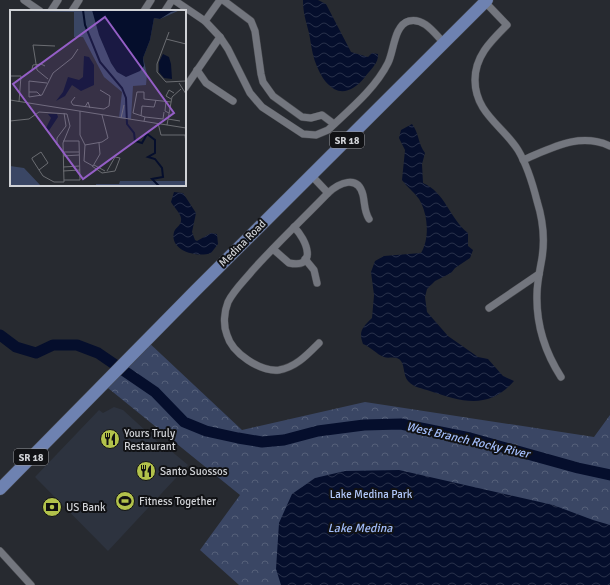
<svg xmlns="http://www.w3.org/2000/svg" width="610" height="585" viewBox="0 0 610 585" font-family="Signika,sans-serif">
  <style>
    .built { fill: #2d333f }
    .park { fill: url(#park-crowns) }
    .water { fill: url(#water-waves) }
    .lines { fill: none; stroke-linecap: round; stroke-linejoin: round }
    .river { stroke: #050e2c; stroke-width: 11 }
    .minor-casing { stroke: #46484d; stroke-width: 8 }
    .trunk-casing { stroke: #46484d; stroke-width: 13 }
    .minor { stroke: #73767e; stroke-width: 7 }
    .trunk { stroke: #6e82b1; stroke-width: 12 }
    .labels { text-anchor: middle; stroke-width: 4; stroke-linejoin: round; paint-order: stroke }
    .shield { fill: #111215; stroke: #97989c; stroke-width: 1 }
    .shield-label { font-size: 10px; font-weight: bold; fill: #d0d2d6 }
    .street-label { font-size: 11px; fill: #d0d2d6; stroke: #111215 }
    .poi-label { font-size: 11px; fill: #d0d2d6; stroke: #111215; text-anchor: start }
    .park-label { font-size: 11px; fill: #b3c9fb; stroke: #111215 }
    .water-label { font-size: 12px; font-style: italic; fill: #a3befc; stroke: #111215 }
    .inset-river { fill: none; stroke: #050e2c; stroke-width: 2 }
    .inset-road { fill: none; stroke: #6b6d72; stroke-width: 1 }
    .view { fill: #945ec6; fill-opacity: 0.15; stroke: #945ec6; stroke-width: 2 }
    .inset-edge { fill: none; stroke: #d0d2d6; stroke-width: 2 }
  </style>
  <defs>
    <pattern id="park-crowns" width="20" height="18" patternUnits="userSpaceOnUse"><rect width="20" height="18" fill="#3a4664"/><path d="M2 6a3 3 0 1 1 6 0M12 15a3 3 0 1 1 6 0" fill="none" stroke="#556079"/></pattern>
    <pattern id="water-waves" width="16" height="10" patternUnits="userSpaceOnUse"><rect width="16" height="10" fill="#050e2c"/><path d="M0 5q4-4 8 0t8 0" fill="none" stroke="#28304a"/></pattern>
  </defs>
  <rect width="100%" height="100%" fill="#272a30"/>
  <polygon class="built" points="114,407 123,410 159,443 164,445 188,465 108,551 35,477 99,410 103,413"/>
  <polygon class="park" points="146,340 242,430 365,402 594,437 610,415 610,585 239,585 200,550 240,495 103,384"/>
  <g class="water">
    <path d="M303,0H318L326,4L351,52L368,57L372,53L378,54C379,63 370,70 365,77C344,103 326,90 316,64C312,54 311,43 309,33C306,21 303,13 303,0Z"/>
    <path d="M412,124C419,133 418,144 425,153L422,164L423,183C445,192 450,219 468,233V246L473,250L470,258L455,268L451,273L435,281L427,289L425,297L427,312L448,336L478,357L488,359L503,376L514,381C489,410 462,402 430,391C422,388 414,388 408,381C403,375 405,367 401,361C397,355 389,359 384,357C376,354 371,347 363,344C358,331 363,327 372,318L374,295L371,272L375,261L384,256L421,253C430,238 428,214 419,199C414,192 407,187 402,180L405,150L399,138L401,130Z"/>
    <path d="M174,192L183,193L196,213L192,232L195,240L197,241L211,233L217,234L218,244L211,253C197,258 169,251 174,232C176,226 182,226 181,218C180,213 174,207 171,202Z"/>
    <polygon points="399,470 553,505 593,520 610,525 610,585 281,585 276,569 279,523 292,494 315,478 345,471"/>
  </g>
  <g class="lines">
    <polyline class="river" points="0,335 16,347 36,353 53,345 77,345 98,353 155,392 184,422 206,431 238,438 262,442 284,440 318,431 364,425 401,424 470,438 578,468 610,475"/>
    <g class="minor-casing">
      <g id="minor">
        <polyline points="24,0 40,11"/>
        <path d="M174,0L205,21L220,37L228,49L250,93L262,107L303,134L316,135L328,130C349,110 375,89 388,63C394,51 394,25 409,21C424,17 435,34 444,43"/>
        <polyline points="223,0 251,21 255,31 261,74 263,82 273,96 302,117 311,118 322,115 334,124"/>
        <path d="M485,2L507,25C491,41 475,56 475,80C475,113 503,126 518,150C527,165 533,185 537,201C543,220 545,239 542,258C540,270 537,282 537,294C536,324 545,352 561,377"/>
        <polyline points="51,11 58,0"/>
        <polyline points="72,11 79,0"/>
        <polyline points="144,11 151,0"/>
        <polyline points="165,11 172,0"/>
        <polyline points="205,21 220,0"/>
        <polyline points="197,70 206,83 233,101"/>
        <polyline points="185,88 220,37"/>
        <path d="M523,160C552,148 579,132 610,146"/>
        <polyline points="311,175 328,193"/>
        <path d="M273,249L289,263C318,269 307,240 294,227"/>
        <polyline points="305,259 314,270 317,283"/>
        <polyline points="489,308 539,274"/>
        <path d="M319,343C307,355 296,367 279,370C260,372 232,353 227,335C223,325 224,312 228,302C234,290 244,281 252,271C276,244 303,219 328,193C339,183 358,174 363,195C365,204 364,211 369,219"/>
        <polyline points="0,551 31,585"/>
      </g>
    </g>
    <g class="trunk-casing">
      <polyline id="trunk" points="0,489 196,290 487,0"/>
    </g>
    <use href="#minor" class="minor"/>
    <use href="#trunk" class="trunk"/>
  </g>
  <defs>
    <g id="restaurant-disc" transform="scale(1)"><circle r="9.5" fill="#b2c24b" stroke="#111215"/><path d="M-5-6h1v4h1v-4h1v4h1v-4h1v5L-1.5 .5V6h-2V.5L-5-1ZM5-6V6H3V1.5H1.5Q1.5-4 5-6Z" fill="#111"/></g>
    <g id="stadium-disc" transform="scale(1)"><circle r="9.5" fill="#b2c24b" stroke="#111215"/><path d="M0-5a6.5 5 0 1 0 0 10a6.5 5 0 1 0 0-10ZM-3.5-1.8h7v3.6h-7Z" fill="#111"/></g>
    <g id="bank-disc" transform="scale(1)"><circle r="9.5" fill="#b2c24b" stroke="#111215"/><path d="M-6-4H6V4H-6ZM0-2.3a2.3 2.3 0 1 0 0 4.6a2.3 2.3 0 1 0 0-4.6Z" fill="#111"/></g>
  </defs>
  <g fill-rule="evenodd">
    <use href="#restaurant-disc" x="110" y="439"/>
    <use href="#restaurant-disc" x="146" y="471"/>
    <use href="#stadium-disc" x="125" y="501"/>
    <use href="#bank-disc" x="52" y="507"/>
  </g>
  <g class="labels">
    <g class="shield">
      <rect x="330" y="132" width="34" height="16" rx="3"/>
      <rect x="14" y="449" width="34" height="16" rx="3"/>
    </g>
    <g class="shield-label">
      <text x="347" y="144">SR 18</text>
      <text x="31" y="461">SR 18</text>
    </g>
    <g class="street-label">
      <text transform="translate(242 243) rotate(-45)" y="4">Medina Road</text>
    </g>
    <g class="poi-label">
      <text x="124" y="437">Yours Truly<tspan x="124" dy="13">Restaurant</tspan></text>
      <text x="160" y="475">Santo Suossos</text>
      <text x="139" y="505">Fitness Together</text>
      <text x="66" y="511">US Bank</text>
    </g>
    <g class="park-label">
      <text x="371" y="498">Lake Medina Park</text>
    </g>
    <g class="water-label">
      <text transform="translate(468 440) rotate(13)" y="4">West Branch Rocky River</text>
      <text x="360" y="532">Lake Medina</text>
    </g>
  </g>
  <g transform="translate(10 10)">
    <rect width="176" height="176" fill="#272a30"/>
    <path d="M170,0L150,9L144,8L140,30L133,48L137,64L136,75L123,76L121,109L109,108L112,82L94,67L73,27H64V2L17,1ZM0,156L14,158L31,176H0ZM110,171H176V176H86V174H109Z" fill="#3a4664"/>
    <path d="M82,0H170L161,2L150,9L144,8L140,30L133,48L134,56L130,61L116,67L107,62L101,53L89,25ZM153,44L159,47L161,54L162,69L154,68L149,62V52ZM74,46L79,47L84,55V75L71,81L62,75L55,86L46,91L53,82L58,67L69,70L73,67ZM38,104H47L48,107L38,122L36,118L41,108Z" fill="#050e2c"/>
    <path class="inset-river" d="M73,0L75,15L90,52L112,78L116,88L117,114L124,123L125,131L132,133L137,124L145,130V143L138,147L145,149L152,158L153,167L142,169L149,176"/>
    <path class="inset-road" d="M159,22L147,54V62L156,72L176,71M156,29L176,34M23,35L27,60L38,69M23,35L45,36M22,59L23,55L31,54L35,56M0,66H11L9,92M169,73L176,84M19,82H27L31,86M19,87L32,85L43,63L62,48L68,39M19,87V71L37,73M65,87L61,92L63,95L94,99L99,96L100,86L90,80M161,89L156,86L159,80L164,83M0,90L176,118M156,91L155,101L159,103M176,94V113M75,97L78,92L80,98M70,101V125L75,135L92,132L98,128L92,105M29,102L57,104L60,116L53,133L54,172H44L33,166L29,160L22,149V148L31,142L38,153L29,160M131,106L132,96L144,97L146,90M135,107L153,109L154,102M111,108L114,95M158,109L170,111M0,111L19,109L29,102M134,111L135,107L123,103L127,82H134V89L161,92M148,113L151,125H175L176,133M157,115L162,87L171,79M53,131H69L70,170H54M47,135V128L56,116L54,103M75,135L74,151L83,156L90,144L89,133M53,142H69M53,146L69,145M84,155L95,161M82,156L92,163L105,161L110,148L105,147L97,161M53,157L70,156M53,161L70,160"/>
    <path class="view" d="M95,7L164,103L73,169L3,74Z"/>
    <rect width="176" height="176" class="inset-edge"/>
  </g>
</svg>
